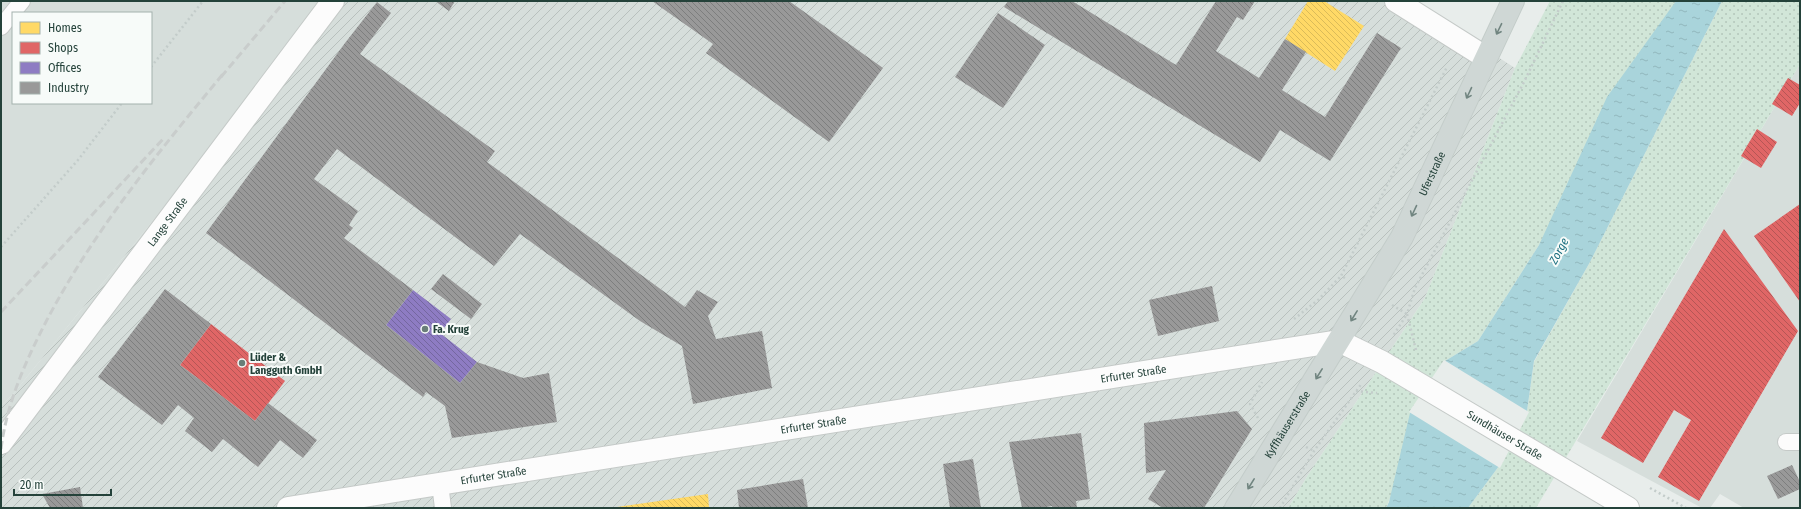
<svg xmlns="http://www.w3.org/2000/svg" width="1801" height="509" viewBox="0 0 1801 509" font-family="'Fira Sans Condensed',sans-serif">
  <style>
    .built { fill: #d6dedb; fill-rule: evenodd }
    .industrial { fill: url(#industrial-furrows) }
    .grass { fill: url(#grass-dots) }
    .water { fill: url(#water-ripples) }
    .pier { fill: #e8edeb }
    .homes { fill: url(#homes-back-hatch) }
    .shops { fill: url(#shops-back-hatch) }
    .offices { fill: url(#offices-back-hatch) }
    .industry { fill: url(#industry-back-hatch) }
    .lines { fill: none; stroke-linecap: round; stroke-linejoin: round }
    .service-casing { stroke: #c5cac8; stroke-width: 18 }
    .minor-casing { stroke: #c5cac8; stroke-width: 24 }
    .primary-casing { stroke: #c3ccc9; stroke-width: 24 }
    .path { stroke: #c3ccca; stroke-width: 2.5; stroke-dasharray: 2 3; stroke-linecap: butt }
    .service { stroke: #fcfcfc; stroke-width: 16 }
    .minor { stroke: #fcfcfc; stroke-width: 22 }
    .primary { stroke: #cfd7d5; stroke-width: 22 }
    .rail { stroke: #c9cdcc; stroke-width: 3; stroke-dasharray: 8 4; stroke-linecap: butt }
    .oneway { stroke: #718580 }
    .poi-dot { fill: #697e78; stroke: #f7fbf9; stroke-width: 1.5 }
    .labels { text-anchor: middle; stroke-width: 4; stroke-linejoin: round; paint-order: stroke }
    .street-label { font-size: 11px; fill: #24423a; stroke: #f7fbf9 }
    .poi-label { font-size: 11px; font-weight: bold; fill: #24423a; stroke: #f7fbf9; text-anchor: start }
    .water-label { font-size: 12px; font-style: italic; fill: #1c6f80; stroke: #f7fbf9 }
  </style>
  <defs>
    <pattern id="industrial-furrows" width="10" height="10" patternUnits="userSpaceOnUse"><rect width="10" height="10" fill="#d6dedb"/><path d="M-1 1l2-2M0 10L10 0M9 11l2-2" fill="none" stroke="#b8c0bd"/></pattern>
    <pattern id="grass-dots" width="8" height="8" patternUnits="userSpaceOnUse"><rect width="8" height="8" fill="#d1e6d8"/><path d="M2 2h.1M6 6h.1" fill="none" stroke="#b3c6ba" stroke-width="1.8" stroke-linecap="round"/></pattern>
    <pattern id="water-ripples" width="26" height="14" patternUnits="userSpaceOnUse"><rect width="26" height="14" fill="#a9d4db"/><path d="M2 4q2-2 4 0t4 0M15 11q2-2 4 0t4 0" fill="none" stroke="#91b7bd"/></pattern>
    <pattern id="homes-back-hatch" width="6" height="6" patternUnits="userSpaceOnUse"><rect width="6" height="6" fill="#ffd966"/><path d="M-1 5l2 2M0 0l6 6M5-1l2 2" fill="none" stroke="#dabb59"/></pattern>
    <pattern id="shops-back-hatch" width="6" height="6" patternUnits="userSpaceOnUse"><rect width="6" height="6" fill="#e06666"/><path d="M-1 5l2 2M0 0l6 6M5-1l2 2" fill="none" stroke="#b55655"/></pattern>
    <pattern id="offices-back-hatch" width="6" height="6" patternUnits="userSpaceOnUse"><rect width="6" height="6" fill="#8e7cc3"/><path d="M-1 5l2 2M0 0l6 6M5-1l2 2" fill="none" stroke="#74679f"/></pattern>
    <pattern id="industry-back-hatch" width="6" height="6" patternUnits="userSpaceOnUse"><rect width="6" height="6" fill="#999"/><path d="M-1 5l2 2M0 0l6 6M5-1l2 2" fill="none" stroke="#7d7e7e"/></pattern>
  </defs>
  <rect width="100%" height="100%" fill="#e8edeb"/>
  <g class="built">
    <path d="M1,1H319L205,156L14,393L1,406ZM13,13H151V103H13Z"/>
    <polygon points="1800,64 1800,508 1744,508 1720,494 1710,508 1702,508 1577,441"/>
  </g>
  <polygon class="industrial" points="319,1 1411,1 1515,68 1425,298 1308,475 1288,508 1,508 1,406 14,393 205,156"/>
  <g class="grass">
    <polygon points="1550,1 1676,1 1539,245 1478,341 1445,361 1386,508 1288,508 1308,475 1425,298 1515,68"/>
    <polygon points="1722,1 1800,1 1800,64 1536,508 1468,508 1499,466 1527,411 1534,362 1590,262"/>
  </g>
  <polygon class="water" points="1676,1 1722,1 1590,262 1534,361 1527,411 1499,466 1468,508 1386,508 1389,502 1410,413 1445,361 1478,341 1539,245 1607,97"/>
  <polygon class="pier" points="1444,360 1529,412 1500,468 1409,412"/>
  <g class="homes">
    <polygon points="1308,1 1324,1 1364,26 1335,71 1285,39"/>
    <polygon points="708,494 709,508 617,508 617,507"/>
  </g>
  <g class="shops">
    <polygon points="1788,78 1800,85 1800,103 1792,116 1772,104"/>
    <polygon points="1757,129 1777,142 1761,168 1741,156"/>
    <polygon points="1800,204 1800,302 1754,236"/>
    <polygon points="1724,229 1798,331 1699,501 1658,477 1691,420 1674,410 1643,463 1601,438"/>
    <polygon points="211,324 285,381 255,421 180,365"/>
  </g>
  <polygon class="offices" points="413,290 451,319 440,333 477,362 460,383 386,325"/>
  <g class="industry">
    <polygon points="435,1 455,1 449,11"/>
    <polygon points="652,1 789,1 883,68 829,142 706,53 713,44"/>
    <polygon points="1008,1 1072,1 1176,65 1216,1 1255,1 1243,20 1237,17 1216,51 1259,78 1285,39 1306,52 1282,90 1325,117 1377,33 1401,48 1330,161 1280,130 1260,162 1004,7"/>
    <polygon points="377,2 391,13 360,54 495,151 487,162 685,307 697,290 718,302 708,316 716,339 762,331 772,388 693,404 682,346 640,321 520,234 494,266 337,149 314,179 358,211 349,225 353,228 344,238 413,290 386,325 460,383 477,362 523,378 549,373 557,422 452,438 445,406 426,392 423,397 206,233 345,43"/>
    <polygon points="998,13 1045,45 1003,108 955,77"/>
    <polygon points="443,274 482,304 471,319 431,289"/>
    <polygon points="1212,286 1219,321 1158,336 1149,300"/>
    <polygon points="165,289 211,324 180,365 255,421 268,403 317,440 303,458 280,440 258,467 223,439 212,452 185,431 194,418 178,405 162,425 98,377"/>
    <polygon points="1237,411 1252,429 1204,508 1163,508 1148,499 1166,470 1146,473 1144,423"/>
    <polygon points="1081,433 1090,499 1076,501 1077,508 1053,508 1052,506 1041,508 1022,508 1009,442"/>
    <polygon points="973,459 981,508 950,508 943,464"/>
    <polygon points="1792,465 1800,482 1800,489 1778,499 1767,476"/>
    <polygon points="803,479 808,508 739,508 737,490"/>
    <polygon points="80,487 83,508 50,508 42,494"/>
  </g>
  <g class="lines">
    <g class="service-casing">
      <g id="service">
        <polyline points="1,27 22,1"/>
        <polyline points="1786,442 1800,442"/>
        <polyline points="440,484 443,508"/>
      </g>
    </g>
    <g class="minor-casing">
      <g id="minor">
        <polyline points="1396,1 1485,57"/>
        <path id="s1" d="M1,443L333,1"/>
        <path id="s2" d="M288,508L1339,341L1382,362L1628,508"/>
      </g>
    </g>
    <g class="primary-casing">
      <g id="primary">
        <path id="s3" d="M1236,508L1402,237L1513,1"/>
      </g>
    </g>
    <g class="path">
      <polyline points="151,67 203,1"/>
      <polyline points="1,247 78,160 122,103"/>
      <polyline points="1345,278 1341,276 1447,67"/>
      <polyline points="1392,305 1407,314 1393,336"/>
      <polyline points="1294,319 1318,300 1341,276"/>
      <polyline points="1416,350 1407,314 1415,288 1524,82 1563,1"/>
      <polyline points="1356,391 1377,393"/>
      <polyline points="1258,418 1250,404 1262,382"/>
      <polyline points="1306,447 1314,451"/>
      <polyline points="1650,488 1686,508"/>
      <polyline points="1280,508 1314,451 1362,383"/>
    </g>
    <use href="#service" class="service"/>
    <use href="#minor" class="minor"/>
    <use href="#primary" class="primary"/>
    <g class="rail">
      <polyline points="221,77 285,1"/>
      <polyline points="1,312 165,137"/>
      <path d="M1,449C7,401 27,358 49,316C96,228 160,150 223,74"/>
    </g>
  </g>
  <defs><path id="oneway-shaft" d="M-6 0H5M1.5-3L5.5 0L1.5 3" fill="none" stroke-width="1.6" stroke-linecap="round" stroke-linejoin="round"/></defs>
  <g class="oneway">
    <use href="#oneway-shaft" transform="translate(1499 29) rotate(116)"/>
    <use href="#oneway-shaft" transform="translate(1469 93) rotate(115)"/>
    <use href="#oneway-shaft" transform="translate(1414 211) rotate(115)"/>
    <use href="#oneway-shaft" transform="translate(1354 316) rotate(122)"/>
    <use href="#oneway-shaft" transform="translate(1319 374) rotate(122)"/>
    <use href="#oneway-shaft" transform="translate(1251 484) rotate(122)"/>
  </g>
  <g class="poi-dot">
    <circle cx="425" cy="329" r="4"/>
    <circle cx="242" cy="363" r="4"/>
  </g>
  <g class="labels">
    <g class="street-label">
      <text dy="4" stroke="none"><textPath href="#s3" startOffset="388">Uferstraße</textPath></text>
      <text dy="4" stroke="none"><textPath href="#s1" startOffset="277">Lange Straße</textPath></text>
      <text dy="4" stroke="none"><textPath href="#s2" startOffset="856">Erfurter Straße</textPath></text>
      <text dy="4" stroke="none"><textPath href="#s3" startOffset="98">Kyffhäuserstraße</textPath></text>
      <text dy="4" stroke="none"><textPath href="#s2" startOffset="532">Erfurter Straße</textPath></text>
      <text dy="4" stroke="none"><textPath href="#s2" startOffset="1255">Sundhäuser Straße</textPath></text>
      <text dy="4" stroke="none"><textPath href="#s2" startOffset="208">Erfurter Straße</textPath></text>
    </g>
    <g class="poi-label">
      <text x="433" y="333">Fa. Krug</text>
      <text x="250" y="361">Lüder &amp;<tspan x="250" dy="13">Langguth GmbH</tspan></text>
    </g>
    <g class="water-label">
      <text transform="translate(1559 251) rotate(-62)" y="4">Zorge</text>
    </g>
  </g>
  <rect width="1801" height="509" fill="none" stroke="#24423a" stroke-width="4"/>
  <rect x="12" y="12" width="140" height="92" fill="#f7fbf9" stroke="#a3b1ad"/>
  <rect x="20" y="22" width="20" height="12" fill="#ffd966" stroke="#a3b1ad"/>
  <text x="48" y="32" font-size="12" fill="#24423a">Homes</text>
  <rect x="20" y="42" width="20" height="12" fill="#e06666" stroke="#a3b1ad"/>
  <text x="48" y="52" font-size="12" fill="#24423a">Shops</text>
  <rect x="20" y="62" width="20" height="12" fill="#8e7cc3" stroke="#a3b1ad"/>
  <text x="48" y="72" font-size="12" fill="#24423a">Offices</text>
  <rect x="20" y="82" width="20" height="12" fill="#999999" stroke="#a3b1ad"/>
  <text x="48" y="92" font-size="12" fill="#24423a">Industry</text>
  <path d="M14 489v6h97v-6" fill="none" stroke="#24423a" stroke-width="2"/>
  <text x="20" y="489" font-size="12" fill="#24423a" stroke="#f7fbf9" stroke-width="3" paint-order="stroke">20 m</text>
</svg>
